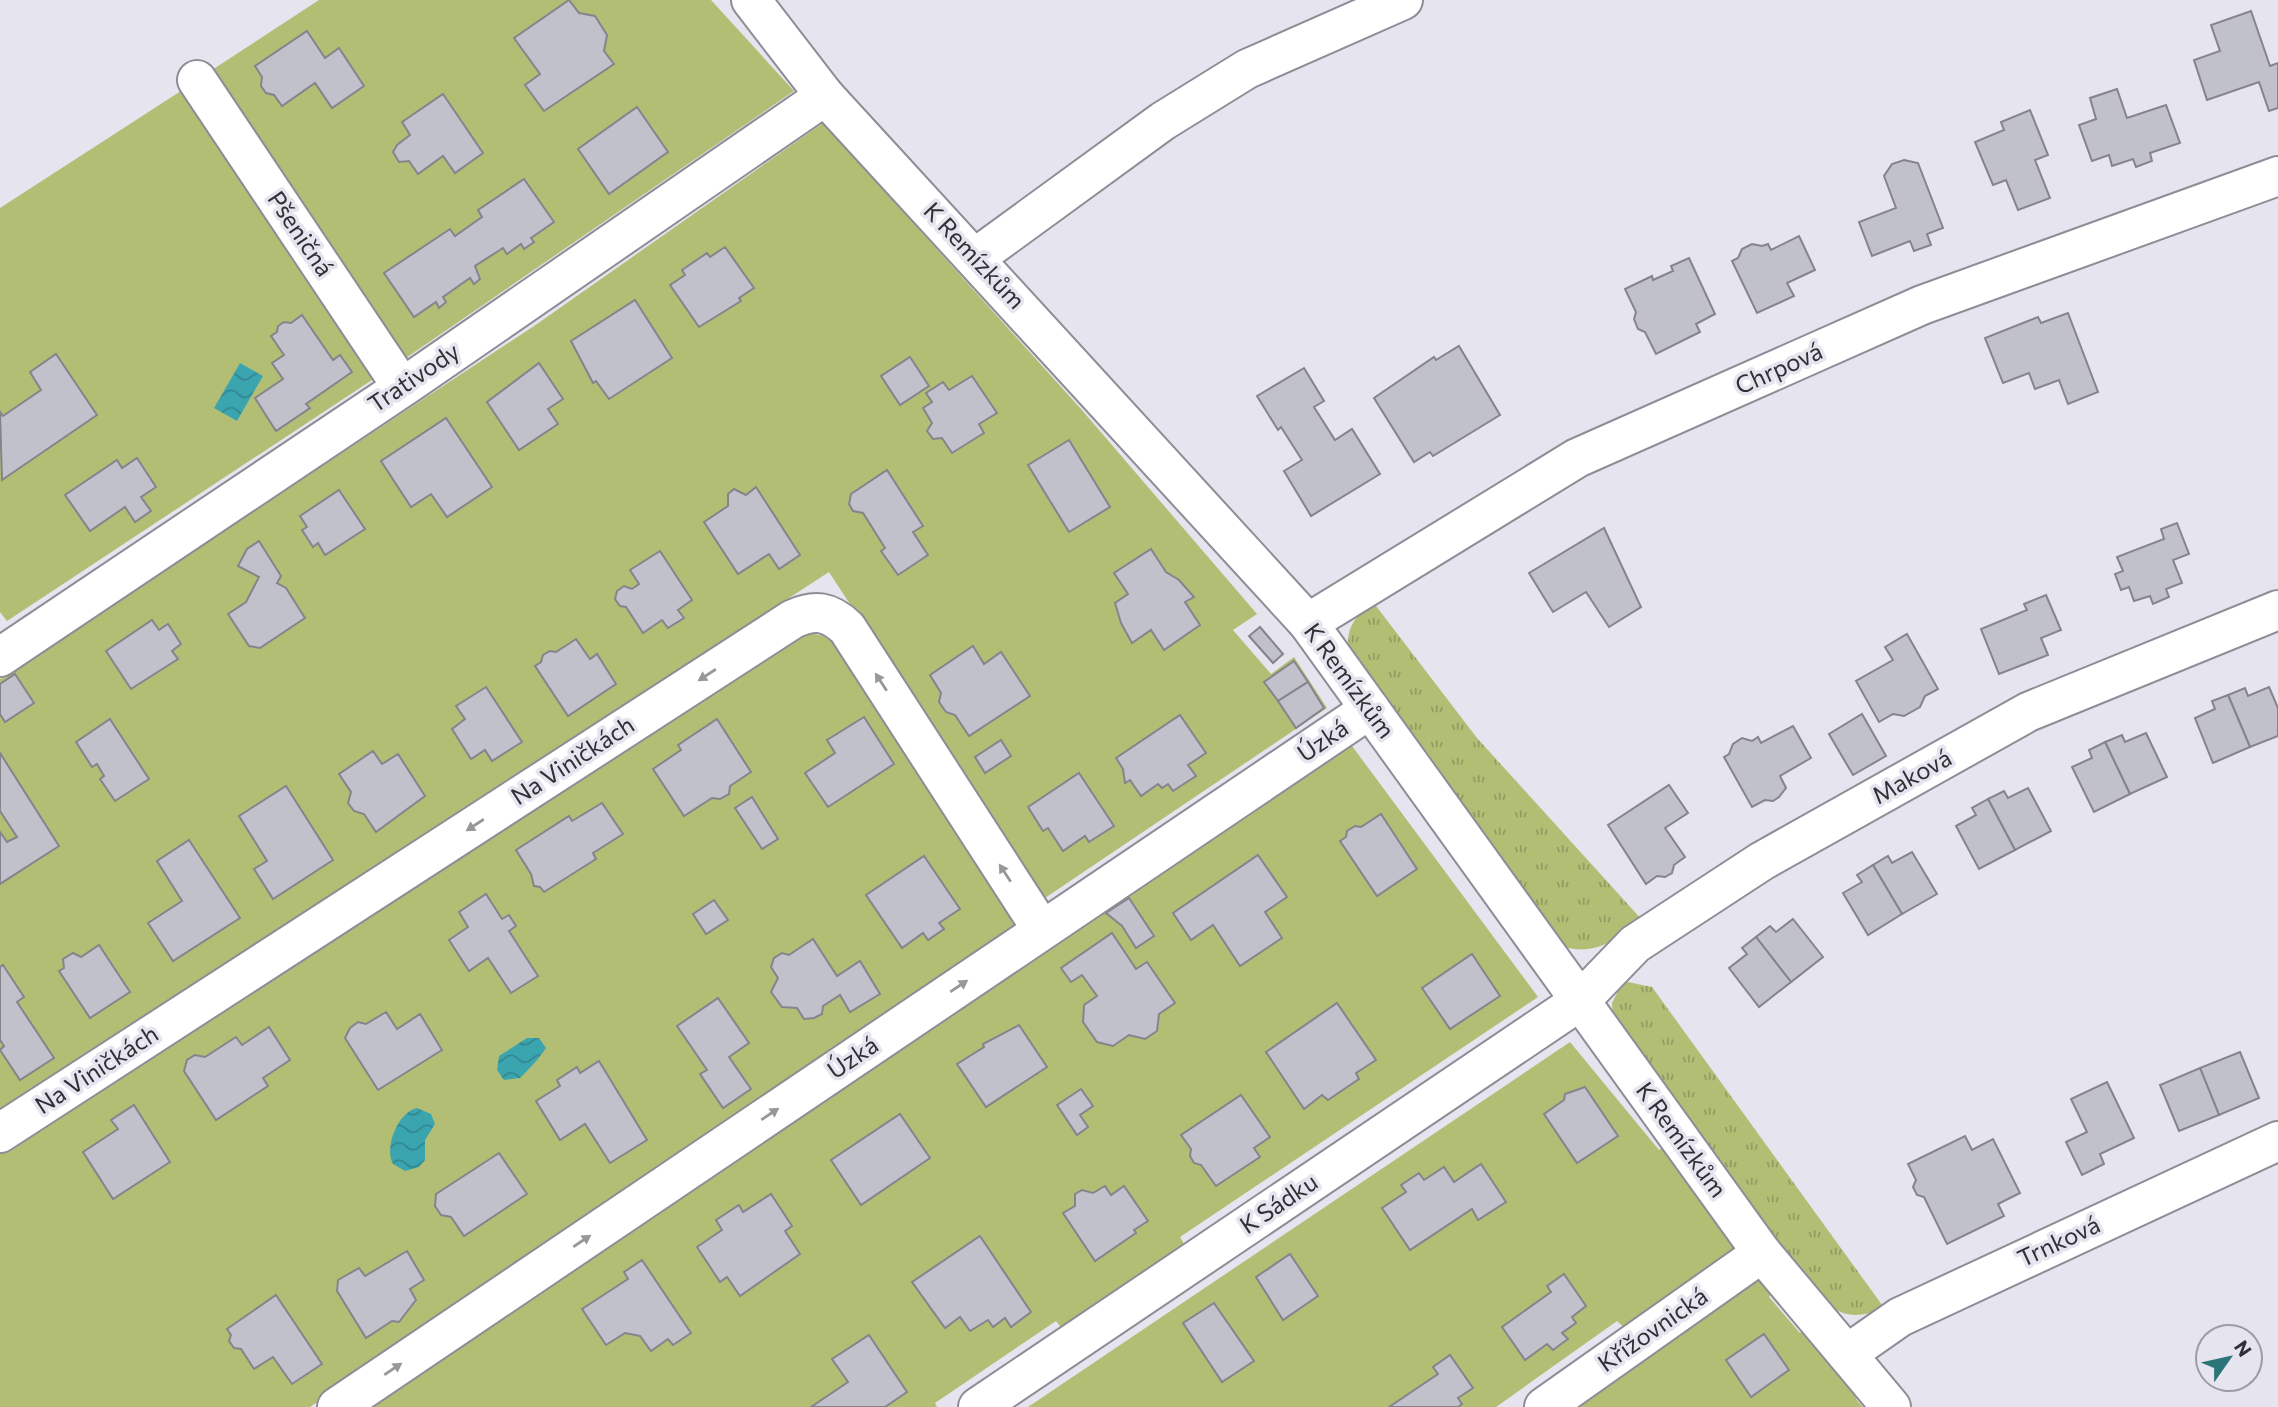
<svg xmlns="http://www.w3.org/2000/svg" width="2278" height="1407" viewBox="0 0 2278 1407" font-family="Commissioner,sans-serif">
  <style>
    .green { fill: #b3be75 }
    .park { fill: url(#park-tufts) }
    .water { fill: url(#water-waves) }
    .building { fill: #c1c1cb; stroke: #85848d; stroke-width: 2 }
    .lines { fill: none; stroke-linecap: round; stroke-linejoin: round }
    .street-casing { stroke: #8e8d97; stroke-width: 42 }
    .street { stroke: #fff; stroke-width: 38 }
    .oneway { fill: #98989a }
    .labels { text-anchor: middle; stroke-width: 7; stroke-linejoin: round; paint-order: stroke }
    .street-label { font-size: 24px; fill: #303034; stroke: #e5e4ef }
  </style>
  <defs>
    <pattern id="park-tufts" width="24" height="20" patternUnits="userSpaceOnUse" patternTransform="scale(1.75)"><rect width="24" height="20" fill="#b3be75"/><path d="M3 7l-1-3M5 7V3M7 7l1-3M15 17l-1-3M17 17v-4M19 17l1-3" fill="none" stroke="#929b61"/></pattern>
    <pattern id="water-waves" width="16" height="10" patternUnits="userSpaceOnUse" patternTransform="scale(1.75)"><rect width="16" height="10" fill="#3ba5af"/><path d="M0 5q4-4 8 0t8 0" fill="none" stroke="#32878f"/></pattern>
  </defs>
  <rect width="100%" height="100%" fill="#e5e4ef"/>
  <g class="green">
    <polygon points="319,0 711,0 794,91 403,360 212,70"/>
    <polygon points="184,89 375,378 7,621 0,612 0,208"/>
    <polygon points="823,123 1081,409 1257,614 1233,630 1271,674 1294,657 1327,708 1042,900 829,572 0,1109 0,679 537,324"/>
    <polygon points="801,632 833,637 1020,928 310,1407 0,1407 0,1150"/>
    <polygon points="1352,746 1538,997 1180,1237 1186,1247 1063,1330 1056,1321 935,1403 937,1407 370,1407"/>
    <polygon points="1570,1042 1659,1150 1667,1145 1735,1237 1736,1249 1629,1332 1617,1321 1496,1407 1028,1407"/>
    <polygon points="1760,1277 1775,1289 1769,1297 1800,1333 1807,1329 1861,1391 1856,1399 1863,1407 1567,1407"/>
  </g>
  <g class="park">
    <path d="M1373,602L1477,738L1643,921C1617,938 1597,956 1564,947L1351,657C1343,630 1353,619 1373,602Z"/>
    <path d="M1623,981L1652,987L1885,1309C1849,1320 1842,1316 1813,1294L1613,1019L1612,1003Z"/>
  </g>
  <g class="water">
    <polygon points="240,363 263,376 237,421 214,408"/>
    <path d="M527,1038H539L546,1048C538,1060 530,1068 520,1078L504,1080L497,1070L499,1056Z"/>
    <path d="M417,1108L431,1114L435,1124L425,1140V1160L419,1167L405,1171L393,1164C384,1147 398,1112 417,1108Z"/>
  </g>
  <g class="building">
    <polygon points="569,0 579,13 595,16 607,35 604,51 614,64 544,111 525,85 540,74 514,38"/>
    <polygon points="2251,11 2270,66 2278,63 2278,108 2269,111 2259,82 2207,100 2194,60 2220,51 2211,25"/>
    <polygon points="307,31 325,58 339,48 364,86 332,108 315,83 282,106 274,95 266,93 261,86 262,77 255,66"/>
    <polygon points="2117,89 2127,118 2166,105 2180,143 2150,153 2152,161 2136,167 2133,159 2112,166 2109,155 2092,161 2079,125 2096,119 2090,98"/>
    <polygon points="443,94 483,153 455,173 443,156 418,174 409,161 399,162 393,152 397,145 410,135 402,122"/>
    <polygon points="637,107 668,152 609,194 578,149"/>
    <polygon points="2030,110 2048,155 2035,160 2050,198 2018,210 2006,180 1993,185 1975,142 2004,130 2001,122"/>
    <polygon points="1904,160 1918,163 1943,228 1927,234 1931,245 1914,251 1910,241 1872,256 1859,222 1896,208 1884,176 1892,164"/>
    <polygon points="524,179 554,222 531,238 534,242 524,249 521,244 507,254 503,248 475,266 480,279 474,284 470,278 443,297 446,302 439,308 436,302 414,317 384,273 450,229 455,236 482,217 478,210"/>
    <polygon points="1799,236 1815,270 1787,283 1794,296 1757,313 1732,261 1738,258 1742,249 1752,244 1762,246 1768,244 1771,250"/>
    <polygon points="725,247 754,288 739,298 741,301 699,327 670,285 685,275 682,270 707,253 710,257"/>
    <polygon points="1689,258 1715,314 1696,324 1700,332 1656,354 1645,332 1638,329 1634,319 1636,312 1625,289 1652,276 1653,280 1673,271 1671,266"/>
    <polygon points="635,300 672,358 609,399 596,381 593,383 571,341"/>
    <polygon points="2068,313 2098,392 2068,404 2059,380 2035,389 2029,373 2003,383 1985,338 2038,317 2041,323"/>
    <polygon points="302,315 333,360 340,355 352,372 306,404 310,408 276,431 255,398 283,379 272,363 284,355 271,336 277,332 278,326 284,322 291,323"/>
    <polygon points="1459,346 1500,415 1433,456 1430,452 1414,462 1374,398 1434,357 1436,360"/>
    <polygon points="56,354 97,415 2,480 0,412 3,416 41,390 30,372"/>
    <polygon points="910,357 929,386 900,405 881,376"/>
    <polygon points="539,363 563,399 548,409 558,424 519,450 487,402"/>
    <polygon points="1304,368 1324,401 1314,407 1335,440 1352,429 1380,474 1311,516 1284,471 1302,460 1281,427 1278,430 1257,396"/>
    <polygon points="972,376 997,413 979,424 984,433 952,453 942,438 933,439 927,431 932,423 923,408 932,402 926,393 943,382 949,390"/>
    <polygon points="446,418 492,487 447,517 431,494 411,507 381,461"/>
    <polygon points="1069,440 1110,507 1069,532 1028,465"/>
    <polygon points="137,458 156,487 141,497 151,511 135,522 125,507 90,531 65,495 117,460 122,468"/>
    <polygon points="887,470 923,526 913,532 928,555 898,575 881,551 885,548 863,513 853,511 849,504 851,494"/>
    <polygon points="756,487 800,555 779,569 769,554 738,574 704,522 728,506 728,494 734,489 746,495"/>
    <polygon points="339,490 365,529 325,555 318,543 313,547 302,530 307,527 300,516"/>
    <polygon points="2177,523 2189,554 2173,560 2182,583 2166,589 2169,597 2153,604 2150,596 2134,601 2129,587 2121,590 2115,574 2123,571 2117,557 2164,539 2161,529"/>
    <polygon points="1604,528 1641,607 1609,627 1586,592 1553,612 1529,573"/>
    <polygon points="259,541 281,576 277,583 286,588 305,618 260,648 249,646 228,614 246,602 259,577 238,566 247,549"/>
    <polygon points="1151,549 1166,572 1179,580 1194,597 1185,602 1200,625 1164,650 1151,630 1132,643 1121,623 1115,603 1128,594 1114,573"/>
    <polygon points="660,551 692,600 678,610 684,618 668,628 662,620 643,633 626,607 620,606 615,599 617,591 624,586 632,589 639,584 630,570"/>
    <polygon points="2046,595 2061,630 2041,638 2048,655 1999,674 1981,629 2027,610 2024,604"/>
    <polygon points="152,620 159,630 168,624 181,644 172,651 178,659 131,689 106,651"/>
    <polygon points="1260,627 1283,654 1273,663 1249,636"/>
    <polygon points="1907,634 1938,689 1925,696 1920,707 1904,716 1893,714 1879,722 1856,681 1893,660 1885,647"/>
    <polygon points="576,639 590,659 597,654 616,684 568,716 535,666 541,662 543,655 550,651 556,652"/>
    <polygon points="973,646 984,664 1001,652 1030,696 969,736 955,715 946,712 939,702 941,693 930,675"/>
    <polygon points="1294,661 1308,682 1278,701 1264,682"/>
    <polygon points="15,674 34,703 5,722 0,714 0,684"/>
    <polygon points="1308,682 1324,708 1296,728 1278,701"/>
    <polygon points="486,687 522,742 492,761 485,750 471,759 452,729 465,719 456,706"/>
    <polygon points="2269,687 2278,708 2278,736 2250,747 2228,695 2245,688 2248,696"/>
    <polygon points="2228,695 2250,747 2213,763 2195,718 2215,709 2212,701"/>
    <polygon points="1862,714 1886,756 1853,775 1829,734"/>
    <polygon points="1180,715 1206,753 1188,765 1196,776 1173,791 1168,784 1162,788 1158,784 1141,796 1130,780 1125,783 1123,769 1116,758"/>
    <polygon points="864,717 894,764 828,807 805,773 835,753 827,740"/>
    <polygon points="110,719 149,779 115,801 100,779 104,776 97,764 92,767 76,742"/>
    <polygon points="717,719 751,772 730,786 729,794 720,799 712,798 684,816 653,769 681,750 678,745"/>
    <polygon points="1793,726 1811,758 1780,776 1786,788 1779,797 1773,801 1765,800 1752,807 1724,757 1729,754 1733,744 1742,738 1752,741 1758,737 1761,743"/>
    <polygon points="2146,733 2167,777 2130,794 2105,742 2122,735 2125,742"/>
    <polygon points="1001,740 1011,756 985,773 975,757"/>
    <polygon points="2105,742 2130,794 2094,812 2072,767 2092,758 2089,750"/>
    <polygon points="373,751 382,764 398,754 425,796 376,832 364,814 354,811 348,803 351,792 339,774"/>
    <polygon points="0,753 59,846 0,884 0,832 7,842 17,837 0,811"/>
    <polygon points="1079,773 1114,826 1089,842 1085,836 1063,851 1048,828 1043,831 1028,807"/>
    <polygon points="1669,785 1688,813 1665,828 1685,857 1674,865 1672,873 1665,877 1657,876 1646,884 1608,825"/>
    <polygon points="286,786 333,860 273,899 254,869 267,861 239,816"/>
    <polygon points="2028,788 2051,831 2015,850 1988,799 2004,791 2008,798"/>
    <polygon points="752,797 778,839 762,849 735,808"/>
    <polygon points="1988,799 2015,850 1979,869 1956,826 1976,815 1972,808"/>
    <polygon points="602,803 623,834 593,853 596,859 544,892 540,887 534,886 531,874 516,850 569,816 572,821"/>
    <polygon points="1381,814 1417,869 1377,896 1340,841 1346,837 1347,831 1355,826 1361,827"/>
    <polygon points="189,840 240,918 173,961 148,923 182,901 157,861"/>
    <polygon points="1912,852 1937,894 1902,914 1873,865 1888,856 1892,863"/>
    <polygon points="1258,855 1287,897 1265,912 1282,938 1240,966 1213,925 1191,940 1173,913"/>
    <polygon points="924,856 960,909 939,923 944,929 928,940 923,933 902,948 866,895"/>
    <polygon points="1873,865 1902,914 1868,935 1843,893 1862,882 1857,875"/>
    <polygon points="486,894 502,919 509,915 516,926 509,931 538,976 511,993 488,958 469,971 449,940 468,927 459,912"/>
    <polygon points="1129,898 1154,936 1136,948 1122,926 1106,913"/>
    <polygon points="714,900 728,920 706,934 693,914"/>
    <polygon points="1793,919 1823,957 1791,982 1756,937 1770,926 1776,932"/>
    <polygon points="1112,933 1136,969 1147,962 1175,1003 1159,1014 1157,1031 1145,1039 1129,1035 1113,1046 1097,1042 1083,1022 1084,1005 1097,996 1082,975 1071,982 1061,968"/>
    <polygon points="1756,937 1791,982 1759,1007 1729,968 1747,954 1742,948"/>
    <polygon points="813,939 837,976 860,961 880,994 850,1012 840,995 823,1006 822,1014 814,1018 804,1019 797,1008 782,1007 771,992 778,978 771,967 774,958 782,953 789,955"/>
    <polygon points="99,945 130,992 90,1018 59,971 64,968 63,959 73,953 81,957"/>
    <polygon points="1472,954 1500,996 1450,1029 1422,988"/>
    <polygon points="3,965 24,997 17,1002 54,1058 20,1080 0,1050 4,1046 0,1040 0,967"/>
    <polygon points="718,998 749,1043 729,1057 751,1089 723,1108 700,1074 707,1070 677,1026"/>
    <polygon points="1337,1003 1376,1060 1356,1073 1359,1079 1328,1100 1322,1095 1304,1109 1266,1052"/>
    <polygon points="386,1012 397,1029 420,1014 442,1050 378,1090 345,1038 350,1028 358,1022 366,1024"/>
    <polygon points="1019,1025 1047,1067 986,1107 957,1064 984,1047 983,1044"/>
    <polygon points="269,1027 290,1060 263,1078 268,1086 216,1120 184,1071 187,1060 195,1055 205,1057 236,1037 242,1045"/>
    <polygon points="2240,1052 2259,1098 2219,1115 2200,1068"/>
    <polygon points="599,1061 647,1140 610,1163 585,1124 560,1140 536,1101 560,1086 557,1080 577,1067 580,1073"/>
    <polygon points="2200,1068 2219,1115 2179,1131 2160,1085"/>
    <polygon points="2107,1082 2134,1138 2100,1154 2104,1164 2082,1175 2066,1142 2087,1132 2071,1099"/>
    <polygon points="1585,1087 1618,1136 1577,1163 1544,1114 1564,1100 1565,1094"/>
    <polygon points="1081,1089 1093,1106 1080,1115 1088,1127 1077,1135 1057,1105"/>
    <polygon points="1241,1095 1270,1137 1254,1148 1260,1157 1216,1186 1201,1165 1194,1163 1190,1156 1191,1149 1181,1135"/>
    <polygon points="134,1105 170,1162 113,1199 83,1152 118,1129 111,1120"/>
    <polygon points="900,1114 930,1158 861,1205 831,1160"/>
    <polygon points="1965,1136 1972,1150 1993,1139 2020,1193 1998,1204 2004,1216 1947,1244 1924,1197 1917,1195 1913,1187 1916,1180 1908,1164"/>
    <polygon points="499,1153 527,1194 464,1236 451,1217 441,1215 435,1206 436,1194"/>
    <polygon points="1481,1164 1506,1202 1478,1220 1472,1209 1410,1250 1382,1208 1406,1192 1401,1185 1419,1173 1424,1180 1444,1167 1454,1182"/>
    <polygon points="1105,1186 1111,1195 1124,1186 1148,1221 1134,1230 1136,1233 1095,1261 1063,1213 1075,1206 1075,1194 1082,1190 1093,1193"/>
    <polygon points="771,1194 792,1226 785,1231 800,1254 740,1296 727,1277 720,1282 697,1247 722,1230 716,1220 739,1205 743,1212"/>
    <polygon points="980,1236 1031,1312 1011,1327 1005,1318 993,1327 988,1320 970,1331 960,1317 945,1328 912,1282"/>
    <polygon points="407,1251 424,1280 410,1289 416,1300 399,1322 392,1321 366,1338 337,1291 338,1280 359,1268 365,1276"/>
    <polygon points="1290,1254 1318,1296 1283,1320 1256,1277"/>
    <polygon points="642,1260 691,1333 673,1345 668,1339 651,1351 640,1336 625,1333 606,1345 582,1309 628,1279 624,1272"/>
    <polygon points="1564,1274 1586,1306 1572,1317 1576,1323 1562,1333 1568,1339 1553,1350 1547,1344 1525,1360 1502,1327 1551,1292 1547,1286"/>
    <polygon points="276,1295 322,1364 292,1384 273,1357 254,1369 241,1349 234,1348 229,1341 231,1335 227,1329"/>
    <polygon points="1214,1303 1254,1361 1222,1382 1183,1323"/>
    <polygon points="1764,1334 1789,1370 1751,1397 1726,1360"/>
    <polygon points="869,1335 907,1392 885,1407 811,1407 848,1382 832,1359"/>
    <polygon points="1450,1355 1473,1388 1458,1398 1462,1404 1458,1407 1389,1407 1438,1374 1433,1367"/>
  </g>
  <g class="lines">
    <g class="street-casing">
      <g id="street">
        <polyline points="751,0 825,96 1308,623 1762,1253 1891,1407"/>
        <polyline points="197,80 402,387"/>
        <polyline points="975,258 1163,121 1247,69 1403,0"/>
        <polyline points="1308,623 1577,458 1922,305 2278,176"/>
        <polyline points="0,657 409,383 825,96"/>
        <path d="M0,1133L793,619C815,609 829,611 847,628L1042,930"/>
        <polyline points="1847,1354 1900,1317 2278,1141"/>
        <polyline points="337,1407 1370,709"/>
        <polyline points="978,1407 1580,1001 1635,944 1762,861 2028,712 2278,610"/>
        <polyline points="1544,1407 1762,1253"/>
      </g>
    </g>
    <use href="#street" class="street"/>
  </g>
  <defs><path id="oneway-solid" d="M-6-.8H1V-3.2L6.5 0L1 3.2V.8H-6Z" transform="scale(1.75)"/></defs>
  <g class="oneway">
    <use href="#oneway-solid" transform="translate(707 675) rotate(147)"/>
    <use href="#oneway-solid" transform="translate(881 682) rotate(-123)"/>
    <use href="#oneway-solid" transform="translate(475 825) rotate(147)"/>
    <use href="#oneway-solid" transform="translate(1005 873) rotate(-123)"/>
    <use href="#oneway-solid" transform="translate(959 986) rotate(-34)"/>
    <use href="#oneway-solid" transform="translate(770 1114) rotate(-34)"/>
    <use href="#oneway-solid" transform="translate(582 1241) rotate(-34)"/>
    <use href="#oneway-solid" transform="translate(393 1369) rotate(-34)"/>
  </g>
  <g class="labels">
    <g class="street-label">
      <text transform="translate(300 234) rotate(56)" y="8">Pšeničná</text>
      <text transform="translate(974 256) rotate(47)" y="8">K Remízkům</text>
      <text transform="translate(1779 369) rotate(-24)" y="8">Chrpová</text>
      <text transform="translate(414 378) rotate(-34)" y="8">Trativody</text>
      <text transform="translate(1349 681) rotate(54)" y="8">K Remízkům</text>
      <text transform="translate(1323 741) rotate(-34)" y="8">Úzká</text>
      <text transform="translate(573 761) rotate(-33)" y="8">Na Viničkách</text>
      <text transform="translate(1912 777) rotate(-29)" y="8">Maková</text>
      <text transform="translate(853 1058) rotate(-34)" y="8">Úzká</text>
      <text transform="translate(97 1070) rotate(-33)" y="8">Na Viničkách</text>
      <text transform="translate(1681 1140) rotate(54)" y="8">K Remízkům</text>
      <text transform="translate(1279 1204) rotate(-34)" y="8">K Sádku</text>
      <text transform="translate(2059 1242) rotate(-25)" y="8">Trnková</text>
      <text transform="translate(1653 1330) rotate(-35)" y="8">Křížovnická</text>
    </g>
  </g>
  <g transform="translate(2229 1358) rotate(56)"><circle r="33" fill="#e5e4ef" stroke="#9d9ca4" stroke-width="2"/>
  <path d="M0-5L12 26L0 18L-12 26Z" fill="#2b7578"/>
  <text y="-10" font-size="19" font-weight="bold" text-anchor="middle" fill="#303034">N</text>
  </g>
</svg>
